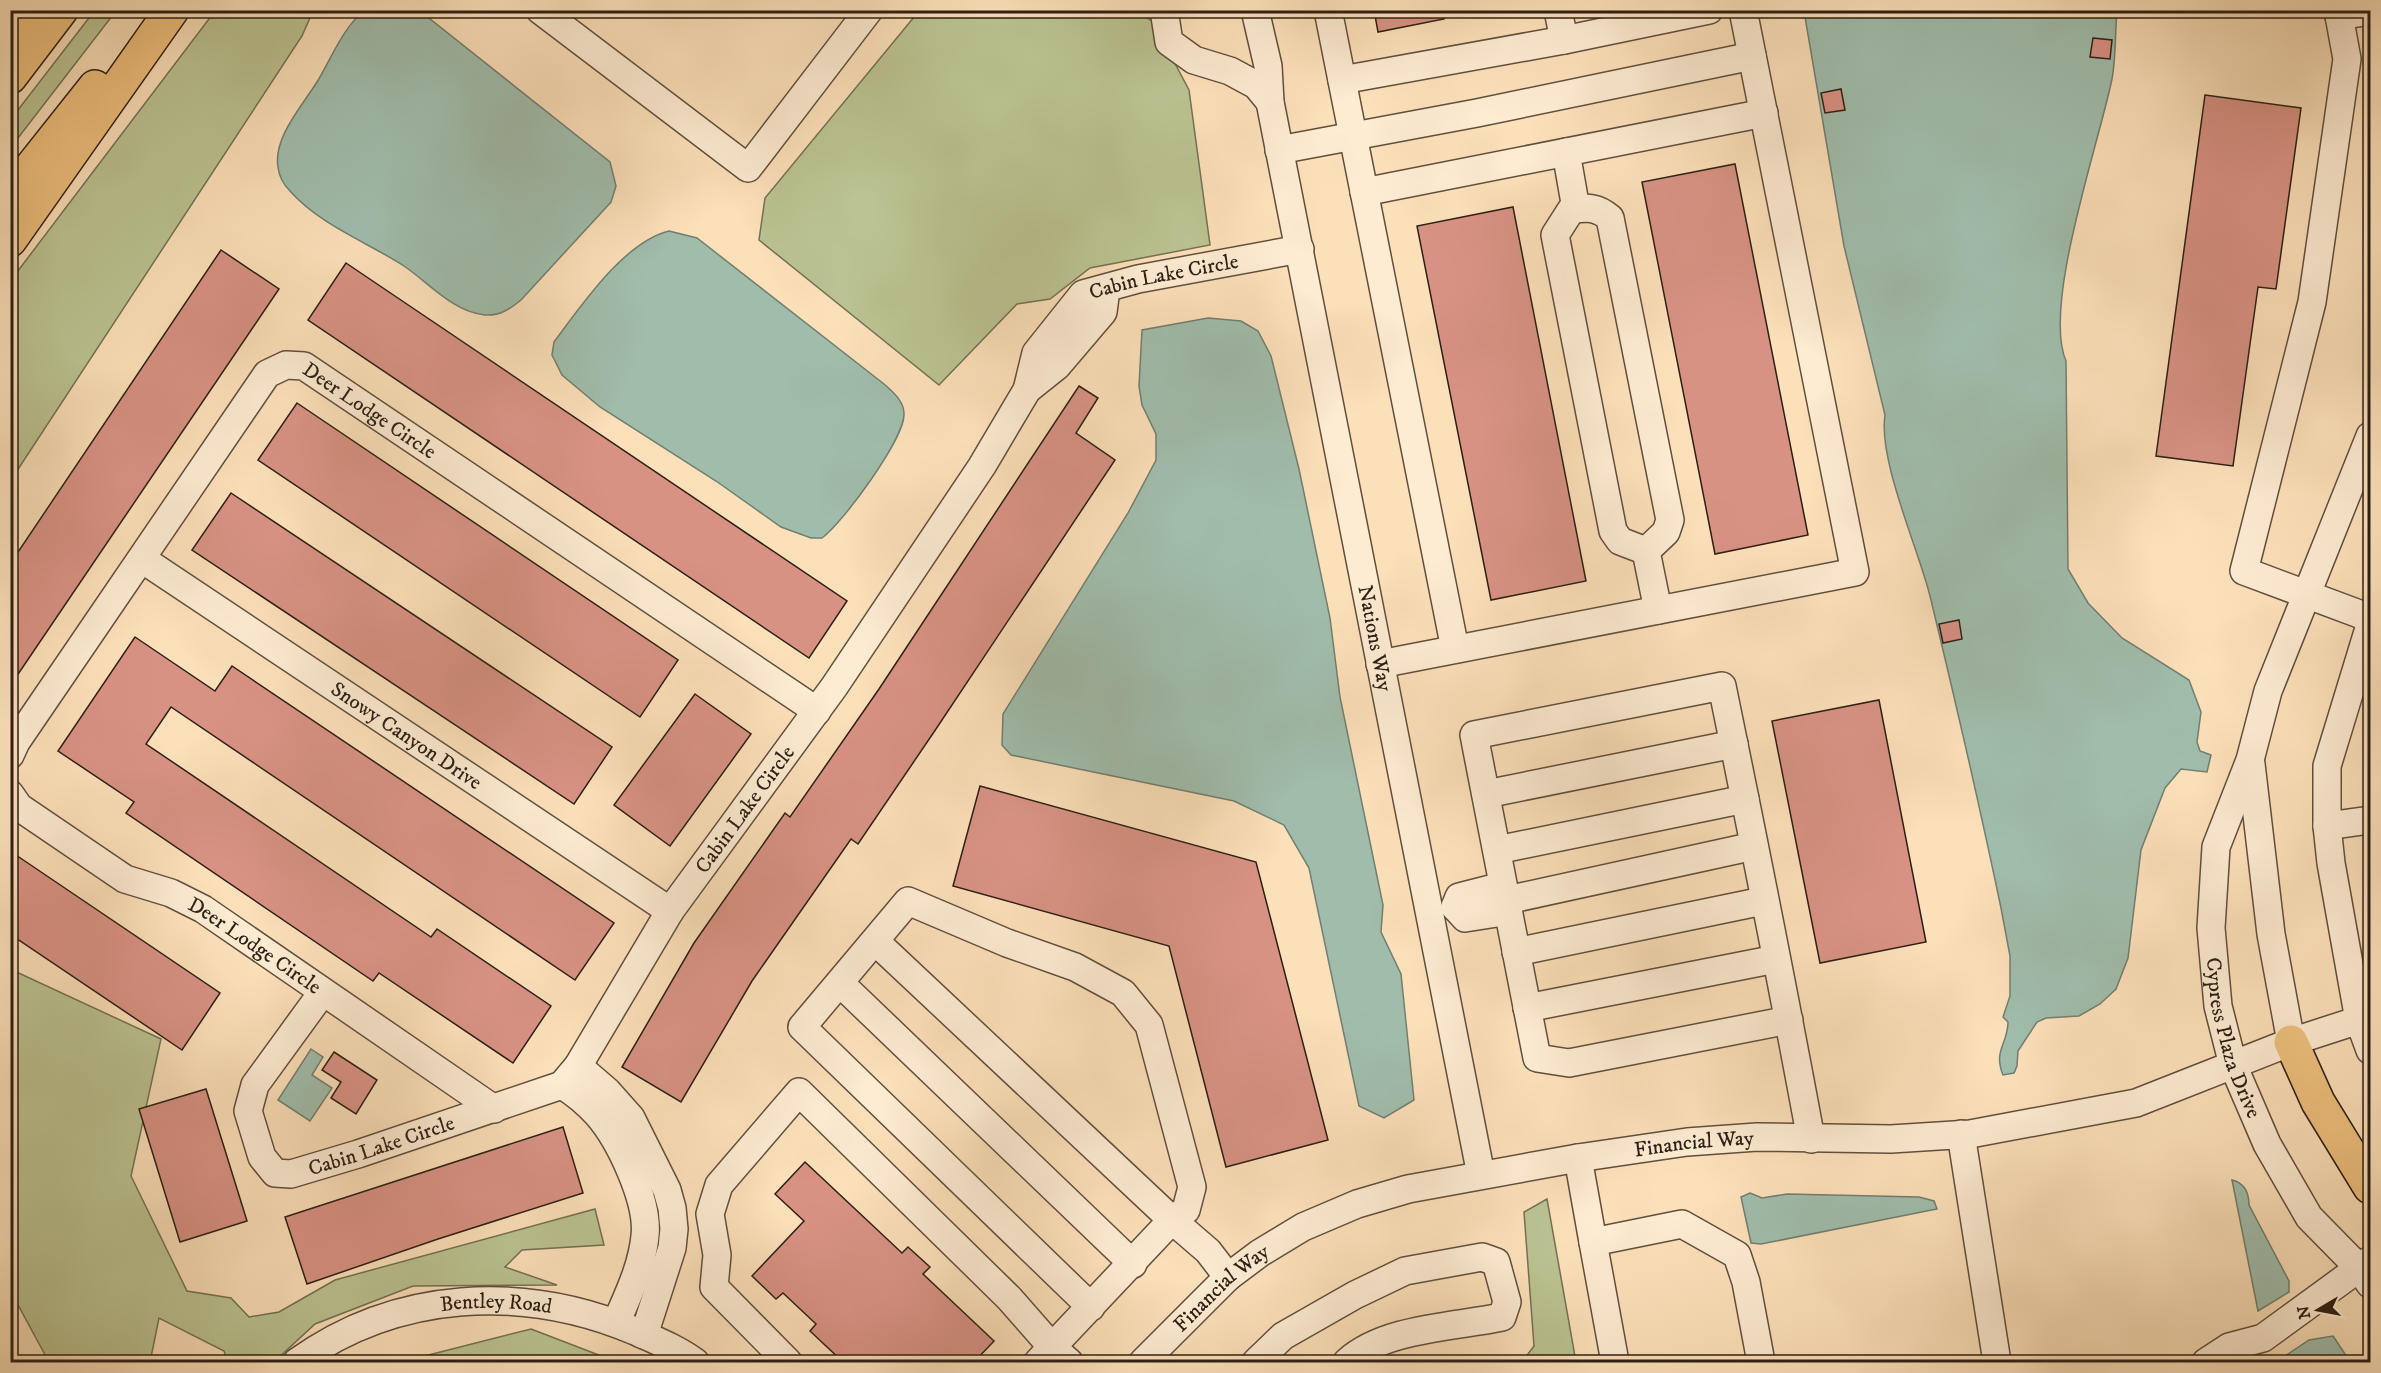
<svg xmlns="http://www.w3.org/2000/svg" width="2381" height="1373" viewBox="0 0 2381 1373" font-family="'IM FELL DW Pica',serif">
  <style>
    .green { fill: #bbc392; stroke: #747154; stroke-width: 1.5 }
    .water { fill: #a0bdac; stroke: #727e70; stroke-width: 1.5 }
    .building { fill: #d89284; stroke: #2c1f15; stroke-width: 1.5 }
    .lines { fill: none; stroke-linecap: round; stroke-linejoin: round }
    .minor-casing { stroke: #604f3e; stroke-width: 30 }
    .major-casing { stroke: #2c1f15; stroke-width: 36 }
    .highway-casing { stroke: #2c1f15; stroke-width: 36 }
    .minor { stroke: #fdebd2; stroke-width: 27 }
    .major { stroke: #eec07d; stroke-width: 33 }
    .highway { stroke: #eec07d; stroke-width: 33 }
    .labels { text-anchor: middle; stroke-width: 4.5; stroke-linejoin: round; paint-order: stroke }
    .street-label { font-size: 21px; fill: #2c1f15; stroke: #fdebd2 }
  </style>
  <rect width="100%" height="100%" fill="#fce0ba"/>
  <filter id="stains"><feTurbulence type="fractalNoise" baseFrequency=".00333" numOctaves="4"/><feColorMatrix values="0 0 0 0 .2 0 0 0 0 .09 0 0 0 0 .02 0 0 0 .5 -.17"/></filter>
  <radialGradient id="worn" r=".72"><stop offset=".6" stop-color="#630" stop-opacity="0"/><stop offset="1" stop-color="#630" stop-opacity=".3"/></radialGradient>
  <g class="green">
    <polygon points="95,10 116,11 11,147 11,119"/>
    <polygon points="215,11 313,11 302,36 11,480 11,280"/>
    <polygon points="919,11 1137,11 1153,22 1189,90 1210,245 1090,268 1050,299 1017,304 939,385 759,240 765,198"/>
    <polygon points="10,969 161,1039 131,1176 187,1291 231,1298 249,1317 279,1312 335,1280 595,1209 604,1245 522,1250 505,1267 557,1285 413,1286 315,1324 274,1362 228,1362 224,1351 159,1318 150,1362 49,1362 11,1292"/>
    <polygon points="1547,1199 1576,1362 1522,1362 1534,1346 1524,1212"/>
    <polygon points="531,1329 617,1362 401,1362"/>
  </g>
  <g class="water">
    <path d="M365,10L420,11L610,162L616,186L611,202L521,300C510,309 500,316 485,315C453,312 429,283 404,266C367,242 320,225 290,191C284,185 279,176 278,167C273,138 302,106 317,82C331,59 343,27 365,10Z"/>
    <path d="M1804,11H2117C2115,33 2116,57 2112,79C2099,143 2042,306 2066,361L2068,569L2088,603L2122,638L2189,680L2201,712L2197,742L2200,751L2211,755L2207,772L2181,769L2165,788L2141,850L2128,958L2116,989L2100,1004L2079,1016L2046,1018L2037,1022L2018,1051L2017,1066L2014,1073L2003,1075C1993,1050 2008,1044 2008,1022L2003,1017L2010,996V956L2001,908C1979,803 1955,699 1930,596C1918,548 1878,460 1885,415L1844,246Z"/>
    <path d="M669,231L697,238L884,384C893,392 904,401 904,414C905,438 842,524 822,538H811L781,527L716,481L600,407L562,375L552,355L554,342C581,306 624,242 669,231Z"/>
    <polygon points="1208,318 1241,321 1258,331 1271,356 1299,469 1330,618 1340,697 1383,905 1381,932 1401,974 1414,1100 1384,1118 1359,1106 1309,868 1284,825 1234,801 1011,755 1002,745 1003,714 1128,513 1156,460 1156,434 1142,405 1139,386 1142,330"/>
    <polygon points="311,1049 323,1057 312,1075 332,1088 310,1121 278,1100"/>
    <path d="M2232,1180C2244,1183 2249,1193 2249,1205L2289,1281V1292L2258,1311Z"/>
    <polygon points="1750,1193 1762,1198 1787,1194 1919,1197 1934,1201 1937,1209 1761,1244 1751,1243 1741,1197"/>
    <polygon points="2333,1336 2349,1360 2363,1358 2368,1351 2370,1362 2276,1362 2309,1340"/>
  </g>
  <g class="building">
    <polygon points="1374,10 1443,10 1444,19 1378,32"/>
    <polygon points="2093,38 2112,40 2110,59 2090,57"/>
    <polygon points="1841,89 1845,110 1825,113 1821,93"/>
    <polygon points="2205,95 2301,108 2276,289 2258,287 2233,466 2156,456"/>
    <polygon points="1735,164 1808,535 1715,554 1642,182"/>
    <polygon points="1513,207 1586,581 1491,600 1417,226"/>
    <polygon points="221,250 279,289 10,686 10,564"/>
    <polygon points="346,263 847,601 809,658 308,320"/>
    <polygon points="1079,386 1098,398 1076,433 1115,460 936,729 858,844 851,839 752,981 681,1102 622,1067 694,943 785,813 790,817 879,689"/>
    <polygon points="297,403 678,660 640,717 258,460"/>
    <polygon points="231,493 612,747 574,804 192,550"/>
    <polygon points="1959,620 1962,639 1943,643 1939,624"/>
    <polygon points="135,637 215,691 232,666 614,923 575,980 171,707 146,744 431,937 437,929 551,1006 513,1063 379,973 373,981 126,813 134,802 58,751"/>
    <polygon points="695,694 751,734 670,846 614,805"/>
    <polygon points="1879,700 1926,942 1820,963 1772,721"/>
    <polygon points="980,786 1256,862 1328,1140 1226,1167 1169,946 953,886"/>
    <polygon points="10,851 220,993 182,1050 10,934"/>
    <polygon points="334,1052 377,1080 356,1114 331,1098 341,1082 322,1070"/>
    <polygon points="206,1089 247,1221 180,1242 139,1109"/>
    <polygon points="563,1127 583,1193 438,1239 307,1284 285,1217"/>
    <polygon points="805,1162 902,1253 908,1247 930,1267 923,1274 994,1341 974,1362 843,1362 810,1331 816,1324 783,1293 776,1299 752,1276 804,1221 775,1194"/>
  </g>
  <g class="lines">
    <g class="minor-casing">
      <g id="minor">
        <polyline points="540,10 748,168 869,10"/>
        <polyline points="1164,10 1169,42 1194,60 1230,71 1256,85 1270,102"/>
        <path id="s1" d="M1255,10L1268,66L1270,102L1481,1175"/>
        <polyline points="1328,10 1455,649"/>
        <polyline points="1558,10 1564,40 1709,10"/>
        <polyline points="2338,10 2347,59 2312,302 2244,571 2370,618"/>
        <polyline points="2339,16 2370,11"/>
        <polyline points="1342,80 1564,40"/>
        <polyline points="1279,150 1477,113 1752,56"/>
        <polyline points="1566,152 1576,209"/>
        <polyline points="1364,192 1764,113"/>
        <polyline points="1027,390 1057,366 1103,312 1106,289"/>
        <path id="s2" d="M2370,436L2268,691L2250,760L2216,847L2211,928L2218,1006L2233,1065L2267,1144L2309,1217L2359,1268L2370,1284"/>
        <path d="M1646,551L1666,532L1670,520L1610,218C1597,207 1588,207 1571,210L1555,235L1613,531L1620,541L1646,551L1658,610"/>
        <path id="s3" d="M142,559L670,911"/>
        <polyline points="1380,664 1855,572 1743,10"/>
        <path id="s4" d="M10,755L16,742L267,374L286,365L304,366L817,711"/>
        <polyline points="2251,764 2271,934 2291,1042"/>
        <path id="s5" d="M10,794L19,807L125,879L171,893L203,909L494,1109"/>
        <polyline points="1486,794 1734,744"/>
        <polyline points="2327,826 2370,820"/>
        <polyline points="1497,850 1745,799"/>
        <polyline points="1455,907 1465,918 1497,913 1507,900 1754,846"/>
        <polyline points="1455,907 1459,897 1494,888 1507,900"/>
        <polyline points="875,941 1172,1220 1208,1251 1228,1277"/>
        <polyline points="1516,952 1763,901"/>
        <polyline points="840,983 1133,1264"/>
        <path id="s6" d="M322,993L255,1085L248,1111L262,1157L275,1173L291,1174L358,1154L562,1085L578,1066L670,911L834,687L982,466L1027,390L1036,353L1083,294L1138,279L1300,249"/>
        <polyline points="1527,1008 1776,959"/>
        <path d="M1789,1020L1569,1063L1537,1058L1474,735L1722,686C1753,837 1783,988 1811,1139"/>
        <polyline points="2359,1020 2331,863 2327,826 2327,766 2370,625"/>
        <polyline points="578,1066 607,1091 631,1118 667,1190 672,1208 674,1229 672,1248 644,1335"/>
        <path d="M562,1085C575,1093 587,1103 597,1114C620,1140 649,1202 645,1236C642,1267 628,1295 616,1323"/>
        <polyline points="1961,1134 1997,1362"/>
        <polyline points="1578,1158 1593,1242"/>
        <path id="s7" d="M297,1362C397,1290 523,1284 635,1331C655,1340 678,1349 695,1362"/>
        <polyline points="788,1362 714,1287 717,1255 710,1214 719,1185 799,1092 1009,1298 1052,1347 1172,1220 1186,1210 1192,1187 1149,1025 1123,993 1075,967 1007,943 908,901 802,1027 1091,1307"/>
        <polyline points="1038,1362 1052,1347 1069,1362"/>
        <path id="s8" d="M1143,1362L1228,1277L1260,1253L1303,1227L1357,1204L1408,1189L1578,1158L1687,1142L1757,1137L1891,1139L1970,1134L2136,1103L2291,1042L2359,1020L2370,1050"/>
        <path d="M1256,1362L1283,1336L1355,1295L1405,1271L1482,1257L1496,1262L1507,1302L1502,1317C1454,1327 1384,1328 1347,1362"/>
        <polyline points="1615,1362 1593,1242 1682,1224 1737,1255 1746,1282 1761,1362"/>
        <polyline points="2206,1362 2229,1347 2263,1338 2370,1260"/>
      </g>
    </g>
    <g class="major-casing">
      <polyline id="major" points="2291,1042 2318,1102 2370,1187"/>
    </g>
    <g class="highway-casing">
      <g id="highway">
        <polyline points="10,29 26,10"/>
        <polyline points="10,77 61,10"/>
        <polyline points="10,194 95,87"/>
        <polyline points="10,240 172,10"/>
      </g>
    </g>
    <use href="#minor" class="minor"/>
    <use href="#major" class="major"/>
    <use href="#highway" class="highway"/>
  </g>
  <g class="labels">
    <g class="street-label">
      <text dy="7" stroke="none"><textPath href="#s6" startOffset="1544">Cabin Lake Circle</textPath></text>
      <text dy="7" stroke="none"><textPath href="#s4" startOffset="578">Deer Lodge Circle</textPath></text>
      <text dy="7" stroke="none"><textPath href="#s1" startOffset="640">Nations Way</textPath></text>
      <text dy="7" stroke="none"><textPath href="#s3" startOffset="318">Snowy Canyon Drive</textPath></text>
      <text dy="7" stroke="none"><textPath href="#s6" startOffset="842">Cabin Lake Circle</textPath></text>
      <text dy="7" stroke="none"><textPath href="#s5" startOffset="291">Deer Lodge Circle</textPath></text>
      <text dy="7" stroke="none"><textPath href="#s2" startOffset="633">Cypress Plaza Drive</textPath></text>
      <text dy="7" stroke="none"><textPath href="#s8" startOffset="612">Financial Way</textPath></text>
      <text dy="7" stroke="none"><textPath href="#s6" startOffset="320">Cabin Lake Circle</textPath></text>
      <text dy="7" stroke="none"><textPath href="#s8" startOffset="108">Financial Way</textPath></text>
      <text dy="7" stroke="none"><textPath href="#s7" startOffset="212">Bentley Road</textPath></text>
    </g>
  </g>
  <rect width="2381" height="1373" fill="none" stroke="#fce0ba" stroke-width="36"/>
  <rect x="12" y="12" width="2357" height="1349" fill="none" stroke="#2c1f15" stroke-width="3"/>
  <rect x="18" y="18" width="2345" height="1337" fill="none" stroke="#2c1f15" stroke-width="1.5"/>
  <g transform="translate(2318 1310) rotate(260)" stroke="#fdebd2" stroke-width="4.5" paint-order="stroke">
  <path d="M0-4.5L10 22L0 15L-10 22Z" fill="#2c1f15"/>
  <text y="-9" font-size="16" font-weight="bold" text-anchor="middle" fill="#2c1f15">N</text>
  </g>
  <rect width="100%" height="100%" filter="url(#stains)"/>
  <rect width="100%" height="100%" fill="url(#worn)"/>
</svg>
